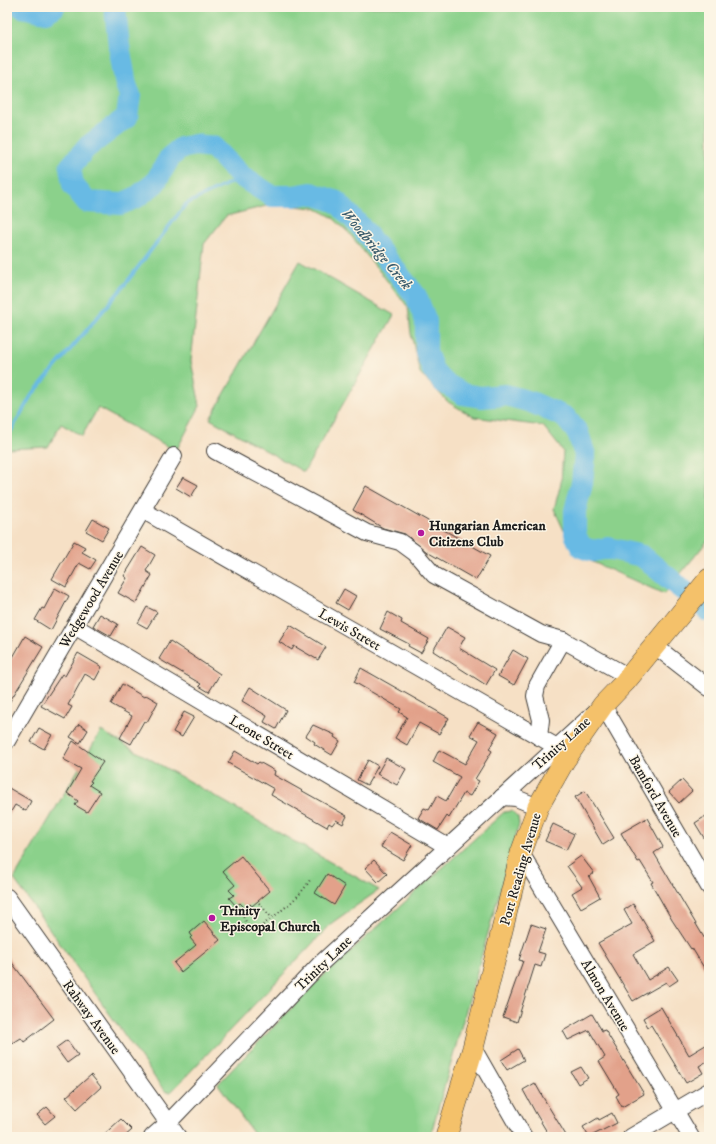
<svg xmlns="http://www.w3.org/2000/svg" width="716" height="1144" viewBox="0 0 716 1144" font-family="'IM FELL DW Pica',serif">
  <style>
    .green { fill: #8bd18b; stroke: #547654 }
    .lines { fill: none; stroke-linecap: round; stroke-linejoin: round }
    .stream { stroke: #68bae4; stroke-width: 3.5 }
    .river { stroke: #68bae4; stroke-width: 22 }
    .building { fill: #e2a18a }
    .minor-casing { stroke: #3d3935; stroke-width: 18 }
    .major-casing { stroke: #3d3935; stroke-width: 22 }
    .path { stroke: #3d3935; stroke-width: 2; stroke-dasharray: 1 3; stroke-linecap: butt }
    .minor { stroke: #fff; stroke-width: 16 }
    .major { stroke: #f4c16a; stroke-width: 21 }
    .poi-dot { fill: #b5179e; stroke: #fcf5e5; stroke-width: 1.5 }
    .labels { text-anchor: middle; stroke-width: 3; stroke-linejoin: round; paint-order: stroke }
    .poi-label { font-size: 14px; font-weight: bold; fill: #1c1c1c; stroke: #fcf5e5; text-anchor: start }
    .street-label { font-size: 14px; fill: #1c1c1c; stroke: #fcf5e5 }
    .water-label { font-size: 15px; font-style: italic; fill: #3a5b6c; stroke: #fcf5e5 }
  </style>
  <rect width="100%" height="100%" fill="#fcf5e5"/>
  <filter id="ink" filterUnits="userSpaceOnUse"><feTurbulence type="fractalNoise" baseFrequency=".025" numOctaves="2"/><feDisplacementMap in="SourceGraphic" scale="8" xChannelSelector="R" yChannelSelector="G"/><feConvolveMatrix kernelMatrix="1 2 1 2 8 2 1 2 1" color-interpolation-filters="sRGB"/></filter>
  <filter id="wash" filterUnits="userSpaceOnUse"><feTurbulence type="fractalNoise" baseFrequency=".012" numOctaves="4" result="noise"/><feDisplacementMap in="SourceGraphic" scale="16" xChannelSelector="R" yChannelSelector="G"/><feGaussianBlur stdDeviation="0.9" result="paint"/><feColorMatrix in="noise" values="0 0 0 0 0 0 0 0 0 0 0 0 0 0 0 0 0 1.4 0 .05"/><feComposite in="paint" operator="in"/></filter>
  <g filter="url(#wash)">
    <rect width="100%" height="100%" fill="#f6e0c5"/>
    <g class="green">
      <polygon points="7,7 709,7 709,539 664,594 575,554 554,509 561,483 563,451 543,426 474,417 448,402 420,373 411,334 408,307 349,233 332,217 315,208 274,204 226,216 204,244 191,361 200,406 176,451 98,408 82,436 61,424 48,447 7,449"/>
      <polygon points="300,261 394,315 304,472 210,419"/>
      <polygon points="101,731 379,890 333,922 171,1092 166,1092 160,1085 14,879"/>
      <polygon points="512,811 518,817 519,824 430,1137 256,1137 218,1084 321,978 504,812"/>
    </g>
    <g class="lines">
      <polyline class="stream" points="7,438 31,396 123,287 186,204 242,177"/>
      <g class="river">
        <polyline points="22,7 46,12 54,7"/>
        <polyline points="115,7 119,46 126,85 130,95 127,117 86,148 70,167 73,185 87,202 121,204 137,197 155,183 170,157 181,148 195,145 213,147 242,177 272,196 293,196 311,193 337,202 361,227 416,296 426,321 426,352 433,370 443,382 463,394 481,397 506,395 531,402 565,417 578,433 585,455 582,483 575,511 575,534 581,547 593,551 608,548 642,556 683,590"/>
        <polyline points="708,611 709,611"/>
      </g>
    </g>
    <g id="blocks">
      <g class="building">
        <polygon points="183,477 198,485 191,497 176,488"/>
        <polygon points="366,486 490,556 476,580 427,552 405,534 383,528 353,510"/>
        <polygon points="93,519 109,528 102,540 86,531"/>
        <polygon points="74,541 85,547 82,552 96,560 90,569 79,563 66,587 52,579"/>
        <polygon points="142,547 155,555 146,571 152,575 136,603 118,593 127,578 124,576"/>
        <polygon points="55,588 69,596 51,630 35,620 42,608 44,609"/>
        <polygon points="344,589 356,596 348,610 336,603"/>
        <polygon points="147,607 157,612 147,628 138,623"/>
        <polygon points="388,612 402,620 401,623 429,639 421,653 408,646 409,644 380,629"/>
        <polygon points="100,614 118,624 111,636 93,626"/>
        <polygon points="290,625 326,647 318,660 294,646 292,650 279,642"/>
        <polygon points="447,627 465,637 459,648 495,670 486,685 433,651"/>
        <polygon points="25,636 43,647 7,706 7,657 12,659"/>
        <polygon points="170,641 220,674 209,692 199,686 201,684 159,659"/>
        <polygon points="513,650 528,659 514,685 498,676"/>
        <polygon points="78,653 102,667 95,680 85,674 68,705 72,707 65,719 41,706 62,674 65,676"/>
        <polygon points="361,668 449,718 439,734 419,723 407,745 395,738 407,717 399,712 401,709 354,682"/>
        <polygon points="122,684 144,697 146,695 158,702 147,722 144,721 131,744 120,738 132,716 111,704"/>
        <polygon points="250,687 286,710 276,729 264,722 267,716 242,701"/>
        <polygon points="184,712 194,717 182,737 173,732"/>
        <polygon points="478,722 498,733 489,749 492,751 475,779 479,781 470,796 464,793 449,818 447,816 438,830 418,818 424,808 429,810 437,796 446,801 460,777 433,762 439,750 465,764 479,740 470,735"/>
        <polygon points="79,724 88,730 80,743 70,737"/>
        <polygon points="313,725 335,735 334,737 340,741 332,755 314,744 315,742 306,736"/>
        <polygon points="39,728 52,735 44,749 31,742"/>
        <polygon points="73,741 103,762 90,781 92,782 89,785 100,792 87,812 75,805 78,801 67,793 81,769 63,759"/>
        <polygon points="235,751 257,764 259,762 275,771 274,775 347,816 343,824 336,820 332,825 329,823 327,827 271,795 274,789 228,763"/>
        <polygon points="386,758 406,769 397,785 377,774"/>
        <polygon points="368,760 378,766 367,785 357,780"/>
        <polygon points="682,780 692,791 679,803 669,792"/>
        <polygon points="7,787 31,801 26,811 15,805 7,818"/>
        <polygon points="585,791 614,838 603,845 575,797"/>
        <polygon points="709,814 709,846 695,823"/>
        <polygon points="647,818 663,847 654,853 709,946 709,976 692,948 691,949 672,920 651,883 653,882 640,861 638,862 621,833"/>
        <polygon points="553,824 574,834 566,850 545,841"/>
        <polygon points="390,832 412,845 403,860 381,847"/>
        <polygon points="241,856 270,891 252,906 250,904 245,908 240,903 236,906 229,898 234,895 229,890 235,885 223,871"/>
        <polygon points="581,856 594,873 589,877 600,897 581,908 572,893 582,887 567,866"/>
        <polygon points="374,860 387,874 378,882 365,868"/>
        <polygon points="327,874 345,886 334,905 315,893"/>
        <polygon points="633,904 655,941 633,954 648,980 669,967 678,980 669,986 666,982 633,1001 598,943 632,924 624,910"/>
        <polygon points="204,921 220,940 181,972 174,963 196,945 190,938 192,936 190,933"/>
        <polygon points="531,924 546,929 538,952 545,954 541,967 535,965 517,1022 503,1017 523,961 519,960"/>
        <polygon points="7,956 54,1019 24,1042 21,1038 13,1043 7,1035"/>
        <polygon points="661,1007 689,1055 709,1043 709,1060 699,1066 703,1073 686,1083 651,1025 648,1027 643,1018"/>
        <polygon points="592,1014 602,1031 605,1030 644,1094 622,1107 616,1096 619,1094 599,1061 605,1057 589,1030 568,1040 563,1031"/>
        <polygon points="67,1040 78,1055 67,1063 56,1048"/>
        <polygon points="518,1049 524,1060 507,1070 501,1060"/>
        <polygon points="581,1067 588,1078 578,1084 571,1072"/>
        <polygon points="91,1075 101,1087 77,1109 66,1097"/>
        <polygon points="535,1083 544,1099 567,1137 550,1137 535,1112 523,1090"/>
        <polygon points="47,1107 55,1116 45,1124 37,1115"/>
        <polygon points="612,1113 617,1123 589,1137 583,1127 598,1118 599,1120"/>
        <polygon points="121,1119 132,1130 124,1137 101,1137"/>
      </g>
    </g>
  </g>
  <g filter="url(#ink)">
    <use href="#blocks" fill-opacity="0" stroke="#3d3935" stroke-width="1"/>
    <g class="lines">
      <g class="minor-casing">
        <g id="minor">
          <polyline points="215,451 367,533 400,542 415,553 434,575 541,634 563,640"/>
          <polyline points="144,511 557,747"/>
          <polyline points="76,627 448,847"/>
          <polyline points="655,646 709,688"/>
          <polyline points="539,737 541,720 535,696 537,686 563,640 629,677"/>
          <polyline points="7,741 174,456"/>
          <polyline points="502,797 516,798 538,807"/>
          <polyline points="521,853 691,1137"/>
          <polyline points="7,897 178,1137"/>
          <polyline points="473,1048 524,1137"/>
          <polyline points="152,1137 168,1123 319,965 603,705 709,887"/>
          <polyline points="631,1137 709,1091"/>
        </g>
      </g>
      <g class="major-casing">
        <polyline id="major" points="446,1137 473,1048 521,853 538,807 564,761 603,705 625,682 709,579"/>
      </g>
      <g class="path">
        <polyline points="259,903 271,917"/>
        <polyline points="239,907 240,911"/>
        <path d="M231,913L240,911L249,927L253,930L258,929C276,914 300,899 311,878"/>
      </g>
      <use href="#minor" class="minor"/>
      <use href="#major" class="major"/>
    </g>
  </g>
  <g class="poi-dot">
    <circle cx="421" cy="533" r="4"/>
    <circle cx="212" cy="918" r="4"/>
  </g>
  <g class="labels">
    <g class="poi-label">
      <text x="429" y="530">Hungarian American<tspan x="429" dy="16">Citizens Club</tspan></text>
      <text x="220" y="915">Trinity<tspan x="220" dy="16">Episcopal Church</tspan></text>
    </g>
    <g class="street-label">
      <text transform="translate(91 599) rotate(-59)" y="5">Wedgewood Avenue</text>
      <text transform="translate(350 629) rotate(30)" y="5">Lewis Street</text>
      <text transform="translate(262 737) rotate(31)" y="5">Leone Street</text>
      <text transform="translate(561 743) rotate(-42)" y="5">Trinity Lane</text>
      <text transform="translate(656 796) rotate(60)" y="5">Bamford Avenue</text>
      <text transform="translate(520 869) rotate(-74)" y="5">Port Reading Avenue</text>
      <text transform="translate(323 963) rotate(-44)" y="5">Trinity Lane</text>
      <text transform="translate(606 995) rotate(59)" y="5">Almon Avenue</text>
      <text transform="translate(92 1017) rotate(54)" y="5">Rahway Avenue</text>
    </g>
    <g class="water-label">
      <text transform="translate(377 249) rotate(50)" y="5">Woodbridge Creek</text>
    </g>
  </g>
  <rect width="716" height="1144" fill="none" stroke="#fcf5e5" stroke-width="24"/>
</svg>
